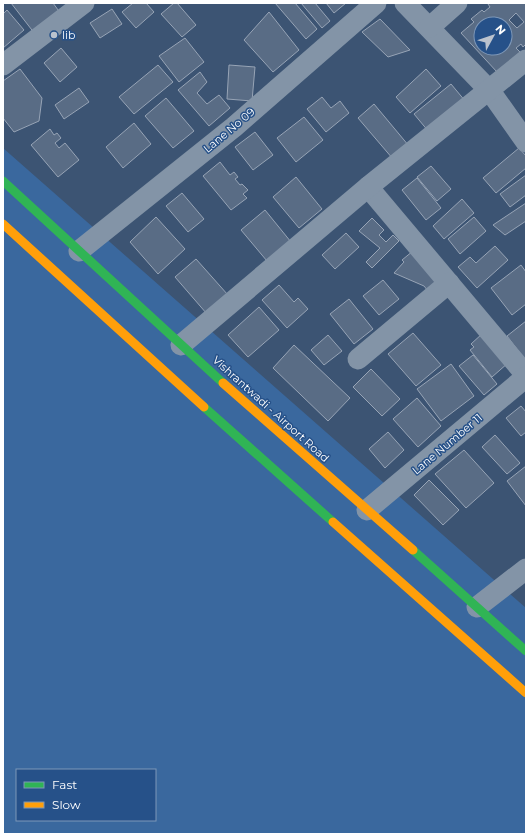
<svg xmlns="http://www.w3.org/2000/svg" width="529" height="837" viewBox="0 0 529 837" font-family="Montserrat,sans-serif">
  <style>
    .green { fill: #3a689e; fill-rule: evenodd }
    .building { fill: #596c85; stroke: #97a4b6; fill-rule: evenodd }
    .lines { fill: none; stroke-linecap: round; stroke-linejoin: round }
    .street { stroke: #8394a7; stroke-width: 21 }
    .fast { stroke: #30b455; stroke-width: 9 }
    .slow { stroke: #ff9f0a; stroke-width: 9 }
    .poi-dot { fill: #bbc3ce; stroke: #265189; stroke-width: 1.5 }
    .labels { text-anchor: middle; stroke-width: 3; stroke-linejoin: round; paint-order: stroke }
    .poi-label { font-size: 11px; fill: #fff; stroke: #265189; text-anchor: start }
    .street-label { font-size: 11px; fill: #fff; stroke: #265189 }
  </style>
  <rect width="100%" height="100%" fill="#3c5473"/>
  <path class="green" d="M3,148L526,608V834H3ZM17,770H155V820H17Z"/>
  <g class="building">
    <polygon points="11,3 53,3 61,14 35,34"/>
    <polygon points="133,3 146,3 154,12 136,28 122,12"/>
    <polygon points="174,3 177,3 196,25 182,37 161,14"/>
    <polygon points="275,3 295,3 317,29 306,39"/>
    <polygon points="301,3 315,3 330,21 322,28"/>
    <polygon points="326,3 346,3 334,13"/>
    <path d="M489,3H526V44L523,47L521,44L516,48L523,55L497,72L461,33L474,22L471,19L482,10L484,12L490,7L488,4ZM516,13L524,22L517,28L509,20ZM481,24H505V48H481Z"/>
    <polygon points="112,9 122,24 100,38 90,23"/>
    <polygon points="7,10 24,30 3,48 3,14"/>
    <polygon points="269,12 299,50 273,72 244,40"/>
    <polygon points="380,19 410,50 388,57 362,32"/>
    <polygon points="185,38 204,62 179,82 159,56"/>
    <polygon points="61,48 77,67 60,82 44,63"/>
    <polygon points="158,65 173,82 134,114 119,97"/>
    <polygon points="229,65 255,67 252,101 227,99"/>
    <polygon points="20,69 42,98 39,121 14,132 3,118 3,81"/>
    <polygon points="426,69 441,86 410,113 396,97"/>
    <polygon points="200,72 207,82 197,93 207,104 219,95 230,108 209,126 178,90"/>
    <polygon points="451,84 466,102 429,132 414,114"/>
    <polygon points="79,88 89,102 64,119 55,105"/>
    <polygon points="322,97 331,108 340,101 349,113 326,132 307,109"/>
    <polygon points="166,98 194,131 173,148 145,116"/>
    <polygon points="374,104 409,146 393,159 358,118"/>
    <polygon points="304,117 323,140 296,162 277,138"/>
    <polygon points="134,123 151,144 123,168 106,147"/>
    <polygon points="50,129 54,135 57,133 61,138 55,143 59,148 65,143 79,160 58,177 31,145"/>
    <polygon points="255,132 273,155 253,170 235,147"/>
    <polygon points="519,148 526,156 526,168 496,193 483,178"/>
    <polygon points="220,162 230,175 234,172 238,177 235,179 240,185 242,184 248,190 243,194 247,198 231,210 203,176"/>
    <polygon points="431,166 451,189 437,201 417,177"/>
    <polygon points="526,175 526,195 510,207 500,194"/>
    <polygon points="296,177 322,209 299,228 273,197"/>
    <polygon points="417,178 441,208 426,220 402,190"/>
    <polygon points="182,193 204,219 188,232 166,206"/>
    <polygon points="462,199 474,213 444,239 433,226"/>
    <polygon points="526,203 526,221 505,235 493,225"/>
    <polygon points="265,210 291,242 267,261 241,230"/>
    <polygon points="156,217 185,249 158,274 130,242"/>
    <polygon points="474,217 486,231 460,254 448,239"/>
    <polygon points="372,218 384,230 379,235 386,242 393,235 399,241 372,268 366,262 380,248 359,231"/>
    <polygon points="346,233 359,247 335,269 322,255"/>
    <polygon points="495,246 508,260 477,288 458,267 470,257 476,263"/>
    <polygon points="413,251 439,282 428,291 424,286 394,273 404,262 402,260"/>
    <polygon points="196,259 228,295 207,314 175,277"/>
    <polygon points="521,265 526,272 526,304 512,315 491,288"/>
    <polygon points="383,280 399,299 379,315 363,296"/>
    <polygon points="279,285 294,302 298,298 308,309 287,328 262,300"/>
    <polygon points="349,299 373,329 354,344 330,314"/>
    <polygon points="259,307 279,330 248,357 228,335"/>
    <polygon points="526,321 526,361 507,336"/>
    <polygon points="413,333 441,365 416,386 388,354"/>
    <polygon points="483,333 508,363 492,377 470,350 474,347 471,344"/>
    <polygon points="328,335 342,351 324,365 311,350"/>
    <polygon points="294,345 350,398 328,421 273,368"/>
    <polygon points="473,355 497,384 484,395 459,366"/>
    <polygon points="451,364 474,396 441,421 417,389"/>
    <polygon points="371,369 400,399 382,416 353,387"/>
    <polygon points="417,398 441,426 418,447 393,419"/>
    <polygon points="521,406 526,412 526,432 521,436 506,418"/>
    <polygon points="388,432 404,450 385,468 369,449"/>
    <polygon points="495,435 520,463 507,474 482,447"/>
    <polygon points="464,450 494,483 466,508 435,474"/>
    <polygon points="526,466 526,506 507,481"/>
    <polygon points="429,480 459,510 443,525 414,495"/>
  </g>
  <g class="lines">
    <g class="street">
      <polyline points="405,3 490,91 526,142"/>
      <polyline points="430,27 457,3"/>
      <polyline points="3,65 84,3"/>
      <polyline points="368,187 526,375"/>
      <polyline points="79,251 234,127 376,3"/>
      <polyline points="181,345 368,187 526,60"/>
      <polyline points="358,359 449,283"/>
      <polyline points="367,510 526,377"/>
      <polyline points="477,607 526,569"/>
    </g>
    <g class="fast">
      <polyline points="3,181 223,383"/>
      <polyline points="204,407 333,522"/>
      <polyline points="413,550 526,651"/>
    </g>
    <g class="slow">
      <polyline points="3,224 204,407"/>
      <polyline points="223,383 413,550"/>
      <polyline points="333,522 526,693"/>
    </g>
  </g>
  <circle class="poi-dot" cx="54" cy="35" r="4"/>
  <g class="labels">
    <g class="poi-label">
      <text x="62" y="39">lib</text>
    </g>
    <g class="street-label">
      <text transform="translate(229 130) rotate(-40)" y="4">Lane No 09</text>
      <text transform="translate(271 409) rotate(42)" y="4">Vishrantwadi - Airport Road</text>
      <text transform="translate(447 444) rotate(-40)" y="4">Lane Number 11</text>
    </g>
  </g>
  <rect width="529" height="837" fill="none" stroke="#ffffff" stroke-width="8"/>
  <rect x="16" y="769" width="140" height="52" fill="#265189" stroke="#7d97b8"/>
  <rect x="24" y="782" width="20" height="6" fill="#30b455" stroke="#7d97b8"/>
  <text x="52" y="789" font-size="12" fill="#ffffff">Fast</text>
  <rect x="24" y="802" width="20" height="6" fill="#ff9f0a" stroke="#7d97b8"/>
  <text x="52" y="809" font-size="12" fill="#ffffff">Slow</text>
  <g transform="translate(493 36) rotate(50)"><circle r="19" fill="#265189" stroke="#7d97b8"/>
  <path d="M0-3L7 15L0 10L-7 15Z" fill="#bbc3ce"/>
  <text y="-6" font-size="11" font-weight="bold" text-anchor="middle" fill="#ffffff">N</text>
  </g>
</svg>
